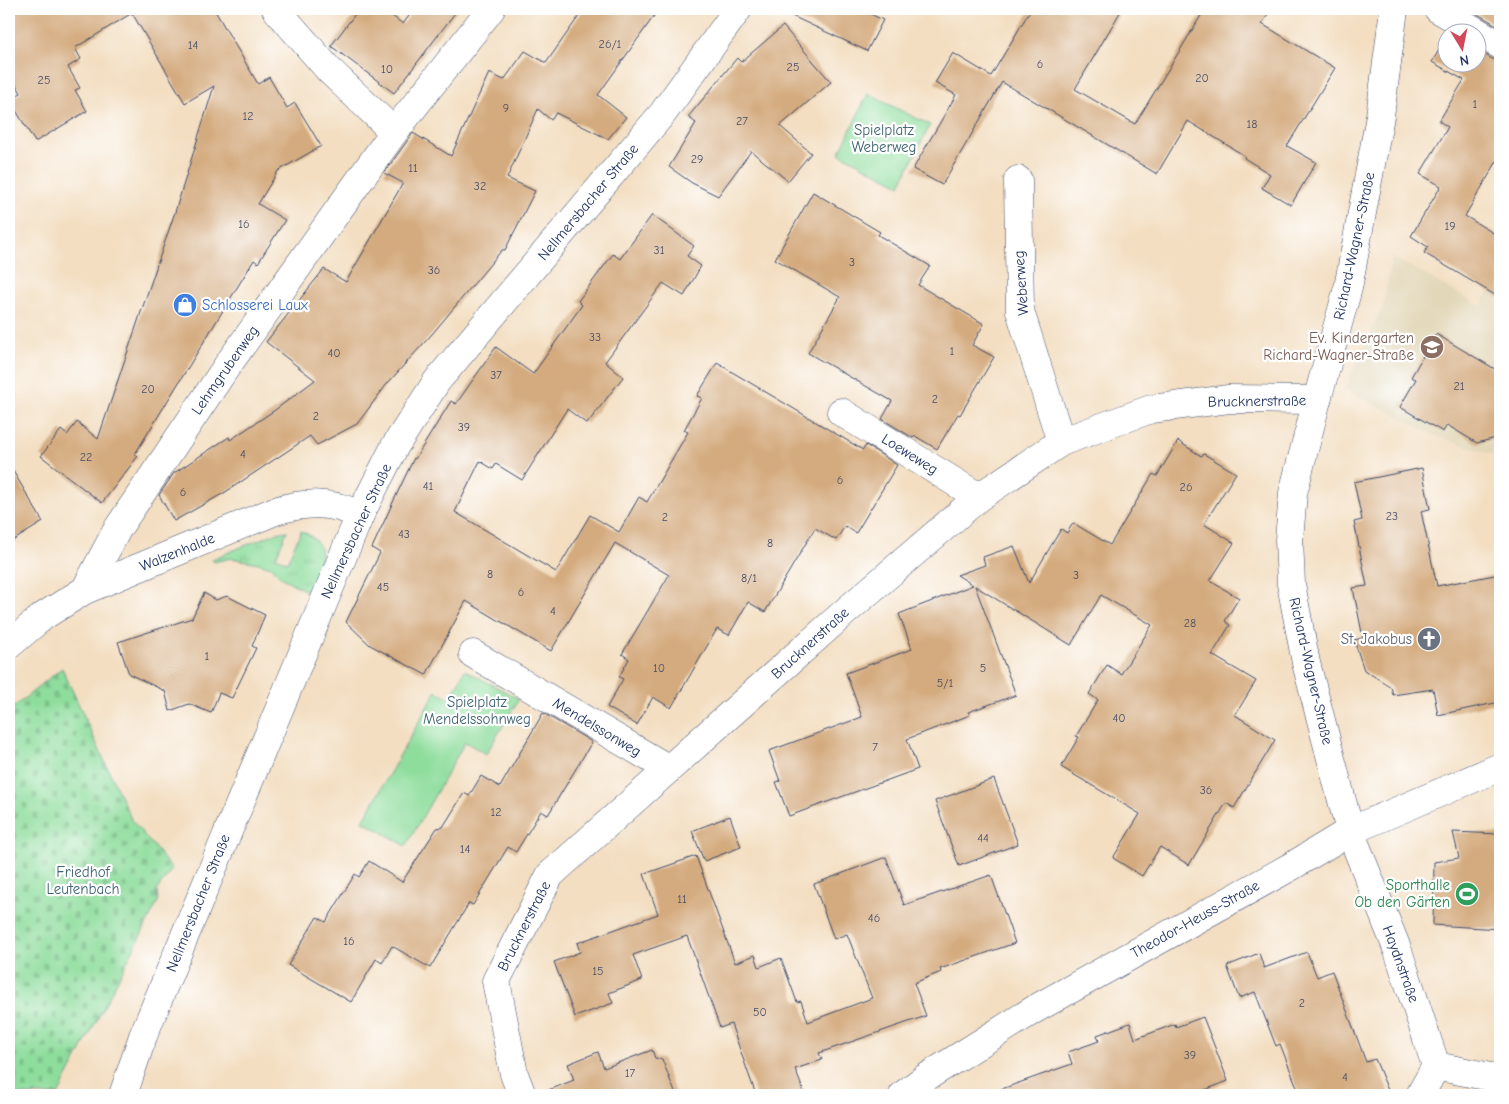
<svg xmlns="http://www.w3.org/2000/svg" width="1509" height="1104" viewBox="0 0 1509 1104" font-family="'Comic Neue',sans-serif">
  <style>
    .built { fill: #e2d7b8 }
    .grass { fill: url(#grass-tufts); stroke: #54867d }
    .cemetery { fill: url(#cemetery-stones); stroke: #54867d }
    .park { fill: #8edd9c; stroke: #54867d }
    .building { fill: #d4ab7f }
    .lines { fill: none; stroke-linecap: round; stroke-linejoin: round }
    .minor-casing { stroke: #3b496d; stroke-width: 29 }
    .minor { stroke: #fff; stroke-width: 28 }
    .labels { text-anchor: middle; stroke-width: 4.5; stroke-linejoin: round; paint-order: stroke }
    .number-label { font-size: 12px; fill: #494e66 }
    .park-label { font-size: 15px; fill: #3e6371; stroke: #fff }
    .street-label { font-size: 15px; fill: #1b2f5e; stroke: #fff }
    .shop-label { font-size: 15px; fill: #366cbe; stroke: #fff; text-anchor: start }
    .education-label { font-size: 15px; fill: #785e54; stroke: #fff; text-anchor: end }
    .worship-label { font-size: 15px; fill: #5b616d; stroke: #fff; text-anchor: end }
    .leisure-label { font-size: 15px; fill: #27864d; stroke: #fff; text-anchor: end }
  </style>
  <defs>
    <pattern id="grass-tufts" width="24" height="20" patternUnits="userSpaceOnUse" patternTransform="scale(1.25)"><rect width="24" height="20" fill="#8edd9c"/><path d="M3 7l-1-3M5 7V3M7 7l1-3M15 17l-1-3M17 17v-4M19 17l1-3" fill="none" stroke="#7abe89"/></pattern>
    <pattern id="cemetery-stones" width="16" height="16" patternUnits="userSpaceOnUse" patternTransform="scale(1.25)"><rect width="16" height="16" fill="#8edd9c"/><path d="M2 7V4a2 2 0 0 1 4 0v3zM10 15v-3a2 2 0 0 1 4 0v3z" fill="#7abe89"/></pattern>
  </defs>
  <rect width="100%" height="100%" fill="#fff"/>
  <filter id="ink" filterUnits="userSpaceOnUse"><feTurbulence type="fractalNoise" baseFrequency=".02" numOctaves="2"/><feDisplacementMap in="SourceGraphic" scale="10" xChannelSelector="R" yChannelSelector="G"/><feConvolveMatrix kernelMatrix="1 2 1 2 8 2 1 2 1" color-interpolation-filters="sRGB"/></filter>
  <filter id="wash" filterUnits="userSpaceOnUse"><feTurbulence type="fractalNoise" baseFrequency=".0096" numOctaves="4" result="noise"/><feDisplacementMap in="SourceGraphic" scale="20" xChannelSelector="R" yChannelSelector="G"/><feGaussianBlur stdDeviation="1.12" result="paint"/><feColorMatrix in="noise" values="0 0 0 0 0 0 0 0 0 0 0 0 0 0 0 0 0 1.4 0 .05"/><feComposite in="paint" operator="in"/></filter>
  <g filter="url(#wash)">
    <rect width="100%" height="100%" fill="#f3dec1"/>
    <polygon class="built" points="1392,257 1481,306 1500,274 1500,457 1434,435 1345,389 1383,305"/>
    <path class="grass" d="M287,531L276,557L287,562L301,531C334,544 318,569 308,592L282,578L271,567L258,563L231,558L214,562L212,559L276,533Z"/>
    <polygon class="cemetery" points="62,668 131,819 172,869 157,890 158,902 58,1095 9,1095 9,711"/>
    <g class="park">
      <polygon points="868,94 930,125 900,185 839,153"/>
      <polygon points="465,670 519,699 486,754 465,742 406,846 363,821 436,691 450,698"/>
    </g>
    <g id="blocks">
      <g class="building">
        <polygon points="9,9 214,9 258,84 269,77 287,108 295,103 321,146 278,171 258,204 285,220 258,263 254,260 135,454 138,456 102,503 41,456 61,430 67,435 77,422 98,439 175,212 214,86 185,103 132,13 75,48 81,59 68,67 80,88 75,90 87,111 35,142 9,99 21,93 9,72"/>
        <polygon points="359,9 383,9 403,24 414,9 458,9 394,93 331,46"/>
        <polygon points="584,9 659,9 598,95 626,117 608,139 556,113 551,120 538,109 507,178 535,191 505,250 502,250 433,333 387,384 357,424 317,445 310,436 224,493 174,521 159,495 174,473 229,437 230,440 275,410 315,380 266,342 324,269 346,282 403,183 384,173 413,133 451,156 489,73 504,80 525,51 546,63"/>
        <polygon points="777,9 860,9 883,20 867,51"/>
        <polygon points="1031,9 1122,9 1075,89 1135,124 1205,9 1271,9 1262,24 1335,68 1287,146 1316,162 1291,205 1262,188 1270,174 1244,158 1245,156 1188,121 1157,174 1002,82 942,185 913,169 956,95 935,83 953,53 991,76"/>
        <polygon points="1469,9 1500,9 1500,27"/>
        <polygon points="783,26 831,82 780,126 811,153 788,181 751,151 718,196 692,183 669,167 696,123 688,117 737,58 741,62"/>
        <polygon points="1446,38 1446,62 1476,62 1476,49 1492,59 1500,61 1500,156 1465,216 1500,237 1500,298 1424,253 1428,247 1411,236 1441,186 1420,174 1448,127 1439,121 1464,80 1432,62"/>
        <polygon points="813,192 880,232 878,235 930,266 918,285 984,324 972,345 994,357 960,415 958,414 937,449 915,436 913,438 882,419 892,401 808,353 840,297 775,259"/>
        <polygon points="652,215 694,246 687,256 701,266 684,296 663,283 605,362 623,377 587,424 567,409 522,480 496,464 493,469 480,461 455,512 556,572 590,515 619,532 639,497 647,502 688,432 684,430 702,398 697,396 717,363 863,450 866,445 897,465 856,533 845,526 836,540 815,528 765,612 748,602 729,635 717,629 671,708 653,697 637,725 607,707 623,679 619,677 629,659 622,654 669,575 615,543 551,651 466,601 426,675 370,645 346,622 380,553 372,548 394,500 414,458 415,459 451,401 456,404 496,347 533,374 582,305 578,301 613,254 620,259"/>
        <polygon points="1436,334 1500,372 1500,437 1477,443 1447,425 1443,432 1400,407 1416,379 1411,377"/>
        <polygon points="1178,441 1201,456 1204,454 1236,473 1204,524 1234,543 1210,581 1239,598 1225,621 1230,625 1212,655 1256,681 1235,715 1275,740 1234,808 1226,803 1189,865 1160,847 1142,876 1113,858 1140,814 1061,767 1079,737 1076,736 1098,700 1089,694 1107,665 1121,674 1152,625 1101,595 1071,645 975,586 1016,695 968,712 970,715 907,739 918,769 789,816 776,782 780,781 769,751 862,717 846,673 912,649 899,614 973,585 957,575 985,565 983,557 1014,546 1029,583 1061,529 1067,533 1073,523 1110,545 1153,474 1157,476"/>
        <polygon points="9,464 43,522 9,543"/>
        <polygon points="1422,468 1430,509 1421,511 1437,586 1500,574 1500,702 1438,715 1433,689 1393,695 1391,687 1364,670 1354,640 1363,638 1353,588 1367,586 1354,522 1362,520 1354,482"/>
        <polygon points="204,593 216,600 227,596 265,615 252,646 256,648 232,698 219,693 211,713 189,704 170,711 165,691 129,674 118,642 192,618"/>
        <polygon points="543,713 592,742 548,815 541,811 516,852 508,847 473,905 469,903 430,968 392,946 382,963 376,959 351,1002 288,965 317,917 326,922 355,874 359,877 369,861 402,882 437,828 443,827 464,793 469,796 481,776 500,787"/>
        <polygon points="994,779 1018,844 959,866 935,801"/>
        <polygon points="730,816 741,847 704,861 692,831"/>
        <polygon points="1453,832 1500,834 1500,929 1433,925 1434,862 1459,858"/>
        <polygon points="696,856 735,963 755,955 759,967 781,958 797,1002 801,1001 808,1022 872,998 847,934 834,939 814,884 886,857 904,905 991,875 1015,943 940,969 941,972 914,983 926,1016 819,1053 822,1060 795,1069 805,1095 756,1095 731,1024 720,1028 687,936 633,955 642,980 609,993 613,1003 575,1017 554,962 580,952 577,943 658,914 644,874"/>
        <polygon points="1307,952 1317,977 1332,971 1366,1062 1375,1059 1390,1095 1300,1095 1280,1044 1276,1046 1255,992 1239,998 1227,966 1259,953 1264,968"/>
        <polygon points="1203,1017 1228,1081 1192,1095 997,1095 996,1091 1072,1064 1068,1052 1099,1041 1097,1035 1130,1023 1135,1039 1175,1024 1176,1027"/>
        <polygon points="652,1050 655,1058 662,1059 676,1095 541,1095 541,1093 574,1080 568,1064 598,1052 604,1068"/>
      </g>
    </g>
  </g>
  <g filter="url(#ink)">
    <use href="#blocks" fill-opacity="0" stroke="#3b496d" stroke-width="1"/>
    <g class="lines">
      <g class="minor-casing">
        <g id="minor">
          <polyline points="276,9 329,70 394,132"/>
          <polyline points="1394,9 1380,116 1348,288 1317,400 1293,493 1289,540 1291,584 1306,663 1350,831 1398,951 1436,1066 1420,1095"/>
          <polyline points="1438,9 1500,45"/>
          <polyline points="1018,180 1020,311 1061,442"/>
          <polyline points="841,412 979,497"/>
          <polyline points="85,590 118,528 227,366 394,132 491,9"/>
          <path d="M9,645L42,617L85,590L275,511C305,502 332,501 360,515"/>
          <polyline points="473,654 669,769"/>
          <polyline points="1436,1066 1500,1079"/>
          <polyline points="123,1095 143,1036 360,515 395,446 437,381 663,113 738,9"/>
          <polyline points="522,1095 514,1074 496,981 550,875 846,611 979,497 1061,442 1151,409 1229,399 1317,400"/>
          <polyline points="903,1095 925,1078 1035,1009 1292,866 1350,831 1500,767"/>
        </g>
      </g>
      <use href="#minor" class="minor"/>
    </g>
  </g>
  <defs>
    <g id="shop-disc" transform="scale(1.25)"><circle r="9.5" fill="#3f7fe0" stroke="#fff"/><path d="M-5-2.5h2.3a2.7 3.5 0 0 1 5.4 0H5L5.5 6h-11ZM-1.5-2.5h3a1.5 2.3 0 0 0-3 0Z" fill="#fff"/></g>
    <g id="school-disc" transform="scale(1.25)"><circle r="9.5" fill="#8d6e63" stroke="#fff"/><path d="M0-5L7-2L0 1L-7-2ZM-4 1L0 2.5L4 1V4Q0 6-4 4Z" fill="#fff"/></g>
    <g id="church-disc" transform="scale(1.25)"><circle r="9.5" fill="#6b7280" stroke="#fff"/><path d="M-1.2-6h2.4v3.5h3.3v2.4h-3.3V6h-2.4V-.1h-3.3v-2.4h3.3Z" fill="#fff"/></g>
    <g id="stadium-disc" transform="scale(1.25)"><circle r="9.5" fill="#2e9e5b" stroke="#fff"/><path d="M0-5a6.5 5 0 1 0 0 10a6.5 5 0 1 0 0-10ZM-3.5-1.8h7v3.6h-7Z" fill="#fff"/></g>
  </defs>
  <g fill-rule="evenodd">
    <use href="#shop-disc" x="185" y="305"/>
    <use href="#school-disc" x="1432" y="347"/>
    <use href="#church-disc" x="1429" y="639"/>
    <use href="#stadium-disc" x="1467" y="894"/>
  </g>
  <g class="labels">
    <g class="number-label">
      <text x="610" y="48">26/1</text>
      <text x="193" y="49">14</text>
      <text x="1040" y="68">6</text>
      <text x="793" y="71">25</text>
      <text x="387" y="73">10</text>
      <text x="1202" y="82">20</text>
      <text x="44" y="84">25</text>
      <text x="1475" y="108">1</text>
      <text x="506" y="112">9</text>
      <text x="248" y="120">12</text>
      <text x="742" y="125">27</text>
      <text x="1252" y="128">18</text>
      <text x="697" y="163">29</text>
      <text x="413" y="172">11</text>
      <text x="480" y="190">32</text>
      <text x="244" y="228">16</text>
      <text x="1450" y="230">19</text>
      <text x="659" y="254">31</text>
      <text x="852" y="266">3</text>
      <text x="434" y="274">36</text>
      <text x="595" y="341">33</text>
      <text x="952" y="355">1</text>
      <text x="334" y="357">40</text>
      <text x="496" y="379">37</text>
      <text x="1459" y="390">21</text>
      <text x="148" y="393">20</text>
      <text x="935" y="403">2</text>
      <text x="316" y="420">2</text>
      <text x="464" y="431">39</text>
      <text x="243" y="458">4</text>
      <text x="86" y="461">22</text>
      <text x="840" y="484">6</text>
      <text x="428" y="490">41</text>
      <text x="1186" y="491">26</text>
      <text x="183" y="496">6</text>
      <text x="1392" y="520">23</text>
      <text x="665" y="521">2</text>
      <text x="404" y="538">43</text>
      <text x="770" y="547">8</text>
      <text x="490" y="578">8</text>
      <text x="1076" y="579">3</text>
      <text x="749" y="582">8/1</text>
      <text x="383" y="591">45</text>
      <text x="521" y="596">6</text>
      <text x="553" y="615">4</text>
      <text x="1190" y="627">28</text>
      <text x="207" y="660">1</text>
      <text x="659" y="672">10</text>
      <text x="983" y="672">5</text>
      <text x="945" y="687">5/1</text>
      <text x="1119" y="722">40</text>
      <text x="875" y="751">7</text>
      <text x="1206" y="794">36</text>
      <text x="496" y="816">12</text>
      <text x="983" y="842">44</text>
      <text x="465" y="853">14</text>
      <text x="682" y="903">11</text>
      <text x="874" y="922">46</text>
      <text x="349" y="945">16</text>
      <text x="598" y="975">15</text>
      <text x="1302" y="1007">2</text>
      <text x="760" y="1016">50</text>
      <text x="1190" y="1059">39</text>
      <text x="630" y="1077">17</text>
      <text x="1345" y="1081">4</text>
    </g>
    <g class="park-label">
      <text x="884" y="135">Spielplatz<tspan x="884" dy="17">Weberweg</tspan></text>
      <text x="477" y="707">Spielplatz<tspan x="477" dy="17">Mendelssohnweg</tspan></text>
      <text x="83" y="877">Friedhof<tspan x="83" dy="17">Leutenbach</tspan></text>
    </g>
    <g class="street-label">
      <text transform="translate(588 202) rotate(-50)" y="5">Nellmersbacher Straße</text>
      <text transform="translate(1354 246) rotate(-78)" y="5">Richard-Wagner-Straße</text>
      <text transform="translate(1021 283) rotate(-94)" y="5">Weberweg</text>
      <text transform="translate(225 370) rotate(-55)" y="5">Lehmgrubenweg</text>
      <text transform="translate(1257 401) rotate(-1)" y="5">Brucknerstraße</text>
      <text transform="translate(910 454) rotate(32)" y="5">Loeweweg</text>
      <text transform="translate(356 531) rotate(-65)" y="5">Nellmersbacher Straße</text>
      <text transform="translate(177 552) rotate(-22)" y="5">Walzenhalde</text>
      <text transform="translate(810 643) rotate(-42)" y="5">Brucknerstraße</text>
      <text transform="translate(1311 671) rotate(77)" y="5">Richard-Wagner-Straße</text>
      <text transform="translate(597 727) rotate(31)" y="5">Mendelssonweg</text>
      <text transform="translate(198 903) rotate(-68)" y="5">Nellmersbacher Straße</text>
      <text transform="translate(1195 919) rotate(-29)" y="5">Theodor-Heuss-Straße</text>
      <text transform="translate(524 926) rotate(-63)" y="5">Brucknerstraße</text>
      <text transform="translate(1401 964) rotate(70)" y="5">Haydnstraße</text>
    </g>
    <g class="shop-label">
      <text x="202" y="310">Schlosserei Laux</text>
    </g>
    <g class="education-label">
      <text x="1414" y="343">Ev. Kindergarten<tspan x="1414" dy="17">Richard-Wagner-Straße</tspan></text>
    </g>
    <g class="worship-label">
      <text x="1412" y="644">St. Jakobus</text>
    </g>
    <g class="leisure-label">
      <text x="1450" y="890">Sporthalle<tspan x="1450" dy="17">Ob den Gärten</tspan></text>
    </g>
  </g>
  <rect width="1509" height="1104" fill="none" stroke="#fff" stroke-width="30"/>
  <g transform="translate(1462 48) rotate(170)"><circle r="24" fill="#ffffff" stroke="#a4acbf"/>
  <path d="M0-4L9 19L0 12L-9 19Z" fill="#d1495b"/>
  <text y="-8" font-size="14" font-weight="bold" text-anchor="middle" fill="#1b2f5e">N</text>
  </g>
</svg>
